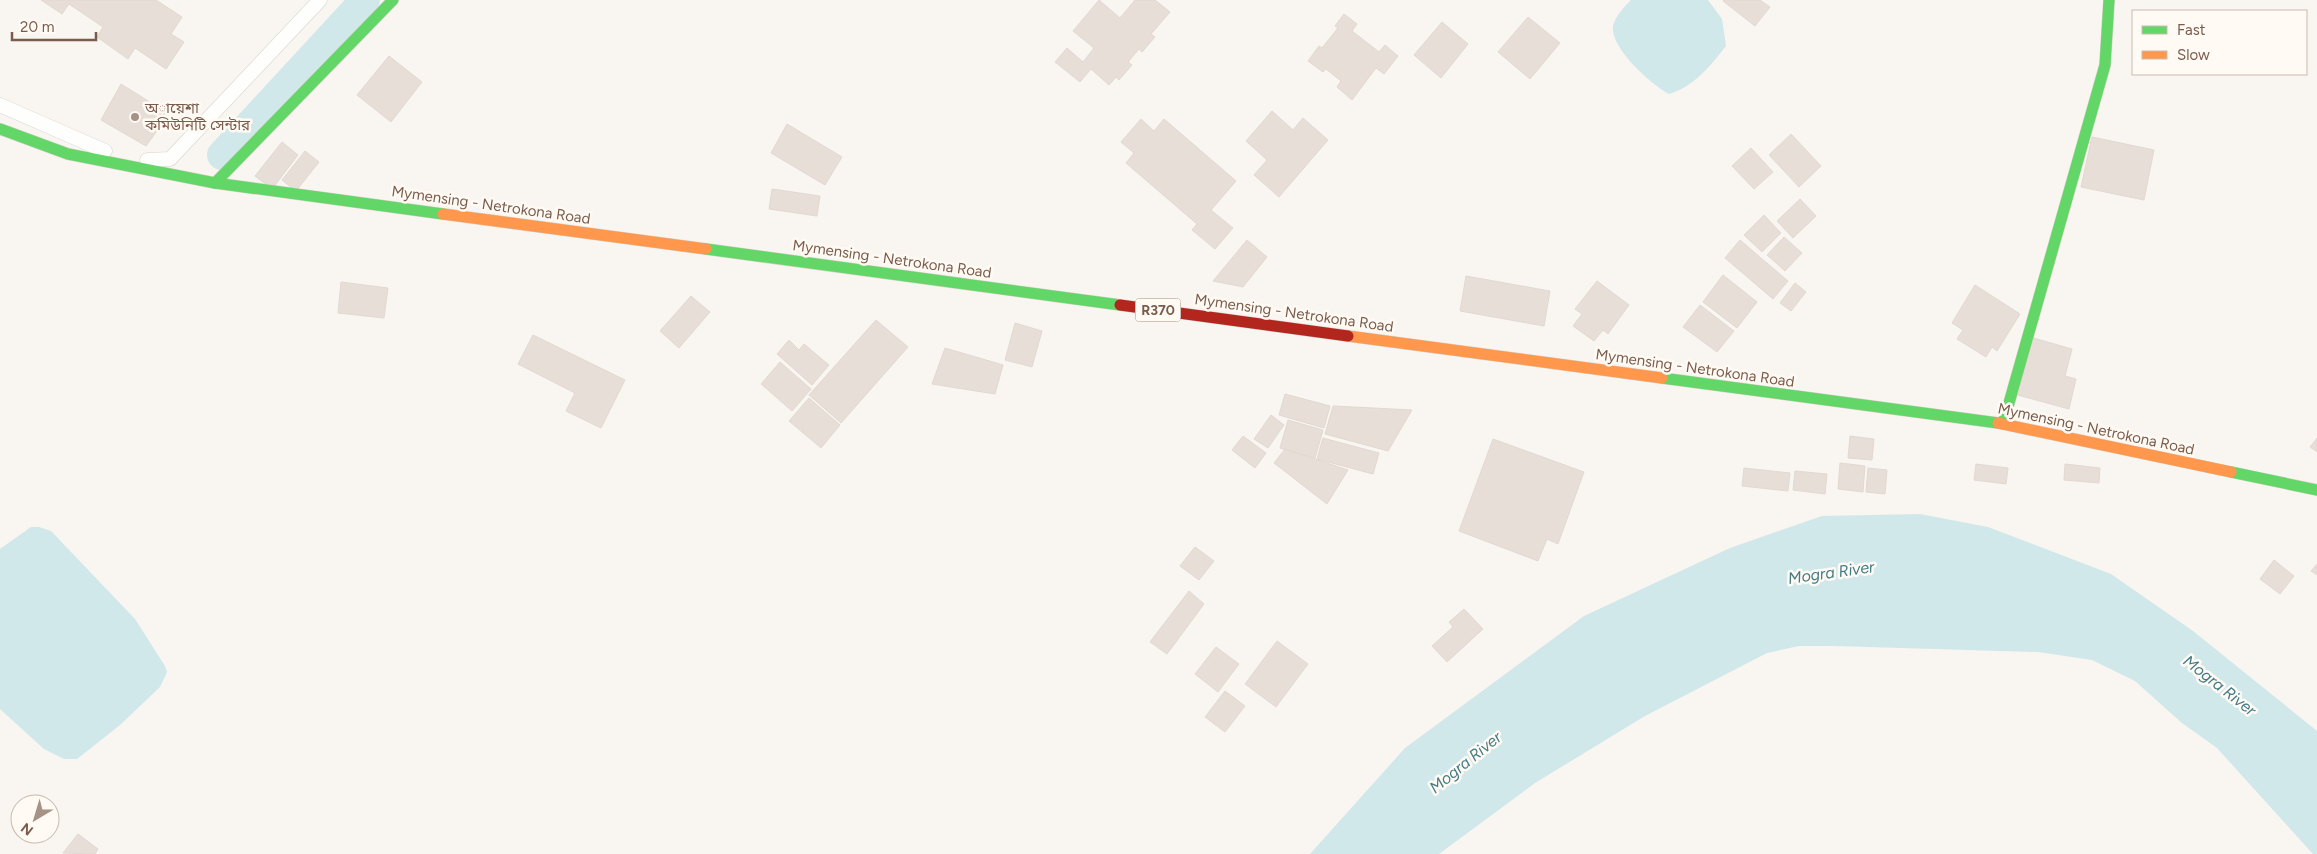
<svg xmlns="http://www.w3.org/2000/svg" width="2317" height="854" viewBox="0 0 2317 854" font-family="Figtree,'Noto Sans Bengali',sans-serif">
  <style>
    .water { fill: #d0e8ea }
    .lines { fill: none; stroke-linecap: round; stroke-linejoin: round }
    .canal { stroke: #d0e8ea; stroke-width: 30 }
    .building { fill: #e6ded7; stroke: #e2d8d2 }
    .lane-casing { stroke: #d7d1cb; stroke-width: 15 }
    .fast-casing { stroke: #d9d2cb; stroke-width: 12 }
    .slow-casing { stroke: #d9d2cb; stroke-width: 12 }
    .jam-casing { stroke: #d9d2cb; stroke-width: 12 }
    .lane { stroke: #fefefd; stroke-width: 14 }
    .fast { stroke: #63d668; stroke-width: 11 }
    .slow { stroke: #ff974d; stroke-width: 11 }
    .jam { stroke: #b3261e; stroke-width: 11 }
    .poi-dot { fill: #a69286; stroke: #fffaf3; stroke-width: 2 }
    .labels { text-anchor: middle; stroke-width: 5; stroke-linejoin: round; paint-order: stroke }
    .shield { fill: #fffaf3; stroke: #a28b7f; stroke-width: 1 }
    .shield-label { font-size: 14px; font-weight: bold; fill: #7a5c4d }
    .poi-label { font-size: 15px; fill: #7a5c4d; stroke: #fffaf3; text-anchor: start }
    .street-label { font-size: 15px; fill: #7a5c4d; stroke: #fffaf3 }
    .water-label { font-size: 16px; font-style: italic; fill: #437c86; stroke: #fffaf3 }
  </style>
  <rect width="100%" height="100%" fill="#f9f5f0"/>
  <g class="water">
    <path d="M1631,0H1708L1722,19L1726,46C1711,65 1694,87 1669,94C1652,85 1610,48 1613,26C1615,17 1624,7 1631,0Z"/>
    <polygon points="1920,514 1988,527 2111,574 2193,631 2317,731 2317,854 2313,854 2217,748 2182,723 2135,681 2092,660 2038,652 1834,646 1799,646 1767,653 1645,716 1535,783 1439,854 1310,854 1405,748 1584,616 1730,548 1822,516"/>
    <polygon points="31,527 39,527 51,531 135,619 165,666 167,672 160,687 120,725 77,759 64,759 44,749 0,709 0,549"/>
  </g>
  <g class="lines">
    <polyline class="canal" points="222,155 365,0"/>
  </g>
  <g class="building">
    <polygon points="41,0 156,0 182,17 171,34 184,42 166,69 135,48 128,59 97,37 103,27 69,4 62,14"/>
    <polygon points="1099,0 1120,18 1135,0 1155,0 1170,12 1151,34 1155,37 1142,52 1139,49 1128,62 1132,65 1119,80 1116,77 1109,85 1091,69 1080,82 1055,62 1067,48 1083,62 1094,48 1073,31"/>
    <polygon points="1724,0 1760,0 1770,7 1755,26 1723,1"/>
    <polygon points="1344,14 1357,24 1352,31 1379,52 1385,45 1398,56 1384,74 1376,68 1352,100 1337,87 1341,81 1326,69 1323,72 1308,61 1319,46 1322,48 1338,28 1335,26"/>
    <polygon points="1528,17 1560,43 1530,79 1498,52"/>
    <polygon points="1442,22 1468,44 1441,78 1414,55"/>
    <polygon points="389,56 422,82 391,122 357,95"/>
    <polygon points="121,84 169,114 146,146 101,120"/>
    <polygon points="1272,111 1293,130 1303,118 1328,140 1279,197 1254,175 1267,160 1246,141"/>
    <polygon points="1141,119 1154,131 1164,119 1236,181 1211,210 1233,228 1215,249 1192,230 1197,224 1126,163 1134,153 1121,142"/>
    <polygon points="787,124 842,157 825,185 771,153"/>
    <polygon points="1791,134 1821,166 1799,187 1769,155"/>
    <polygon points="2092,137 2154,150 2144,200 2081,187"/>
    <polygon points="282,142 298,155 272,189 255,176"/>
    <polygon points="1751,148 1773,172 1754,189 1732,166"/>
    <polygon points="305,151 319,162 296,191 282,180"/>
    <polygon points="772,189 820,196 817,216 769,209"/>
    <polygon points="1800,199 1816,216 1793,238 1777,221"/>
    <polygon points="1764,215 1781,233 1762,252 1744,235"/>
    <polygon points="1784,237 1802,253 1785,271 1767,255"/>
    <polygon points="1247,240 1267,257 1243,287 1213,281"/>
    <polygon points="1740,240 1788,281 1773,299 1725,258"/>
    <polygon points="1723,275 1757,302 1737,328 1703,302"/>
    <polygon points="1466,276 1550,291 1544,326 1460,311"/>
    <polygon points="1597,281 1629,305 1608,334 1603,330 1594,341 1573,326 1582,314 1575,309"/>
    <polygon points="341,282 388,288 384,318 338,313"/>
    <polygon points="1795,283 1806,292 1791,311 1780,303"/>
    <polygon points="1975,285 2020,314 1997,351 1992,347 1986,357 1957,339 1963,330 1952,323"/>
    <polygon points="691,296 710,312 679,348 660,331"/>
    <polygon points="1700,305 1734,331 1717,352 1683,327"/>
    <polygon points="876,320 908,347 841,423 809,395"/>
    <polygon points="1015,323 1042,331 1032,367 1005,360"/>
    <polygon points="533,335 625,380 601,428 566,411 575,393 518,364"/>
    <polygon points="2030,337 2072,349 2065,376 2076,379 2069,409 2014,394"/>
    <polygon points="789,340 799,350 804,344 829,365 812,385 777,354"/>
    <polygon points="945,348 1003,365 995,394 932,384"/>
    <polygon points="780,362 811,389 792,411 761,384"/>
    <polygon points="1285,394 1330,406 1324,428 1279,415"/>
    <polygon points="809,398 840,425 821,448 789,421"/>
    <polygon points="1333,406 1412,410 1388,451 1325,434"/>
    <polygon points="1271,415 1284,425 1268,448 1254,439"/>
    <polygon points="1288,420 1323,430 1315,458 1280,448"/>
    <polygon points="1243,436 1266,453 1255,468 1232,450"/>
    <polygon points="1850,436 1874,439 1872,460 1848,458"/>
    <polygon points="1323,438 1379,453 1373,474 1317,459"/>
    <polygon points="2317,438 2317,452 2310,447"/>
    <polygon points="1493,439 1584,472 1558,544 1547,539 1538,561 1459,531"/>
    <polygon points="1285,449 1348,470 1327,504 1274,463"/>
    <polygon points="1840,463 1865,466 1863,492 1838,489"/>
    <polygon points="1976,464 2008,468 2006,484 1974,480"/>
    <polygon points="2065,464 2100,468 2099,483 2064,480"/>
    <polygon points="1744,468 1790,473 1788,491 1742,486"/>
    <polygon points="1868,468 1887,470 1885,494 1866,492"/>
    <polygon points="1795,471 1827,474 1825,494 1793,490"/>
    <polygon points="1195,547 1214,561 1199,580 1180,566"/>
    <polygon points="2274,560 2294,576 2280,594 2260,579"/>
    <polygon points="2317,564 2317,575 2311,571"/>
    <polygon points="1189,591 1204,604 1167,654 1150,642"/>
    <polygon points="1464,609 1483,629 1447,662 1432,646 1453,627 1449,622"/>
    <polygon points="1277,641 1308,664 1276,707 1245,684"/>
    <polygon points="1216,647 1239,664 1218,692 1195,674"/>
    <polygon points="1225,691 1245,706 1225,732 1205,717"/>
    <polygon points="78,834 98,849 95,854 63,853"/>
  </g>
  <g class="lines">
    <g class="lane-casing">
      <g id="lane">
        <polyline points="0,105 105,151"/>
        <polyline points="147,160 170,159 320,0"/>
      </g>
    </g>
    <g class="fast-casing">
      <g id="fast">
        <polyline points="0,129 68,154 215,183 443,214"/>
        <polyline points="215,183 393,0"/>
        <polyline points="706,249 1120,305"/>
        <polyline points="1662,378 1998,423"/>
        <polyline points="2003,424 2105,65 2109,0"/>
        <polyline points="2231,472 2317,490"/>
      </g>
    </g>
    <g class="slow-casing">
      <g id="slow">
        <polyline points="443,214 706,249"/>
        <polyline points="1348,336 1662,378"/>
        <polyline points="1998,423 2231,472"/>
      </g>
    </g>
    <g class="jam-casing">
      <polyline id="jam" points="1120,305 1348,336"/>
    </g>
    <use href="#lane" class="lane"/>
    <use href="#fast" class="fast"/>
    <use href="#slow" class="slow"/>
    <use href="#jam" class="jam"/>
  </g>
  <circle class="poi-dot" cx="135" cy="117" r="5"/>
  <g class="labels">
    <rect class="shield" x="1135.5" y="298.5" width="45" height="23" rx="4"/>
    <g class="shield-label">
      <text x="1158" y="315">R370</text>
    </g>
    <g class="poi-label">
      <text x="145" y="113">অায়েশা<tspan x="145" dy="17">কমিউনিটি সেন্টার</tspan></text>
    </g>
    <g class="street-label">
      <text transform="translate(491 205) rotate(8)" y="5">Mymensing - Netrokona Road</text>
      <text transform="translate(892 259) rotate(8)" y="5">Mymensing - Netrokona Road</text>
      <text transform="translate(1294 313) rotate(8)" y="5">Mymensing - Netrokona Road</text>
      <text transform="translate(1695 368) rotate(8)" y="5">Mymensing - Netrokona Road</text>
      <text transform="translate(2096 429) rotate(12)" y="5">Mymensing - Netrokona Road</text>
    </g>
    <g class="water-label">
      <text transform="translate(1831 572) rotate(-8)" y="6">Mogra River</text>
      <text transform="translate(2220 685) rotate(38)" y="6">Mogra River</text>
      <text transform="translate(1465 762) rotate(-39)" y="6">Mogra River</text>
    </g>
  </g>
  <rect x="2132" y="10" width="175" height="65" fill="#fffaf3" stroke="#cabbb1"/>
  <rect x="2142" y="26" width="25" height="8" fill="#63d668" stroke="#cabbb1"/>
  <text x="2177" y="35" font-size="15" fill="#7a5c4d">Fast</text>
  <rect x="2142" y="51" width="25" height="8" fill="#ff974d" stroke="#cabbb1"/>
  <text x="2177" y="60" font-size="15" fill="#7a5c4d">Slow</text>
  <g transform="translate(35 819) rotate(218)"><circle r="24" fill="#fffaf3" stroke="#cabbb1"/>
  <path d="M0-4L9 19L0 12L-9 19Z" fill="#a69286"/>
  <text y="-8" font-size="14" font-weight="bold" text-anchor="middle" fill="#7a5c4d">N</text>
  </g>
  <path d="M12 32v8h84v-8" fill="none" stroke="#7a5c4d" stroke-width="2.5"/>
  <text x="20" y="32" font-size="15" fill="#7a5c4d" stroke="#fffaf3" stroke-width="4" paint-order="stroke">20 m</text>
</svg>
